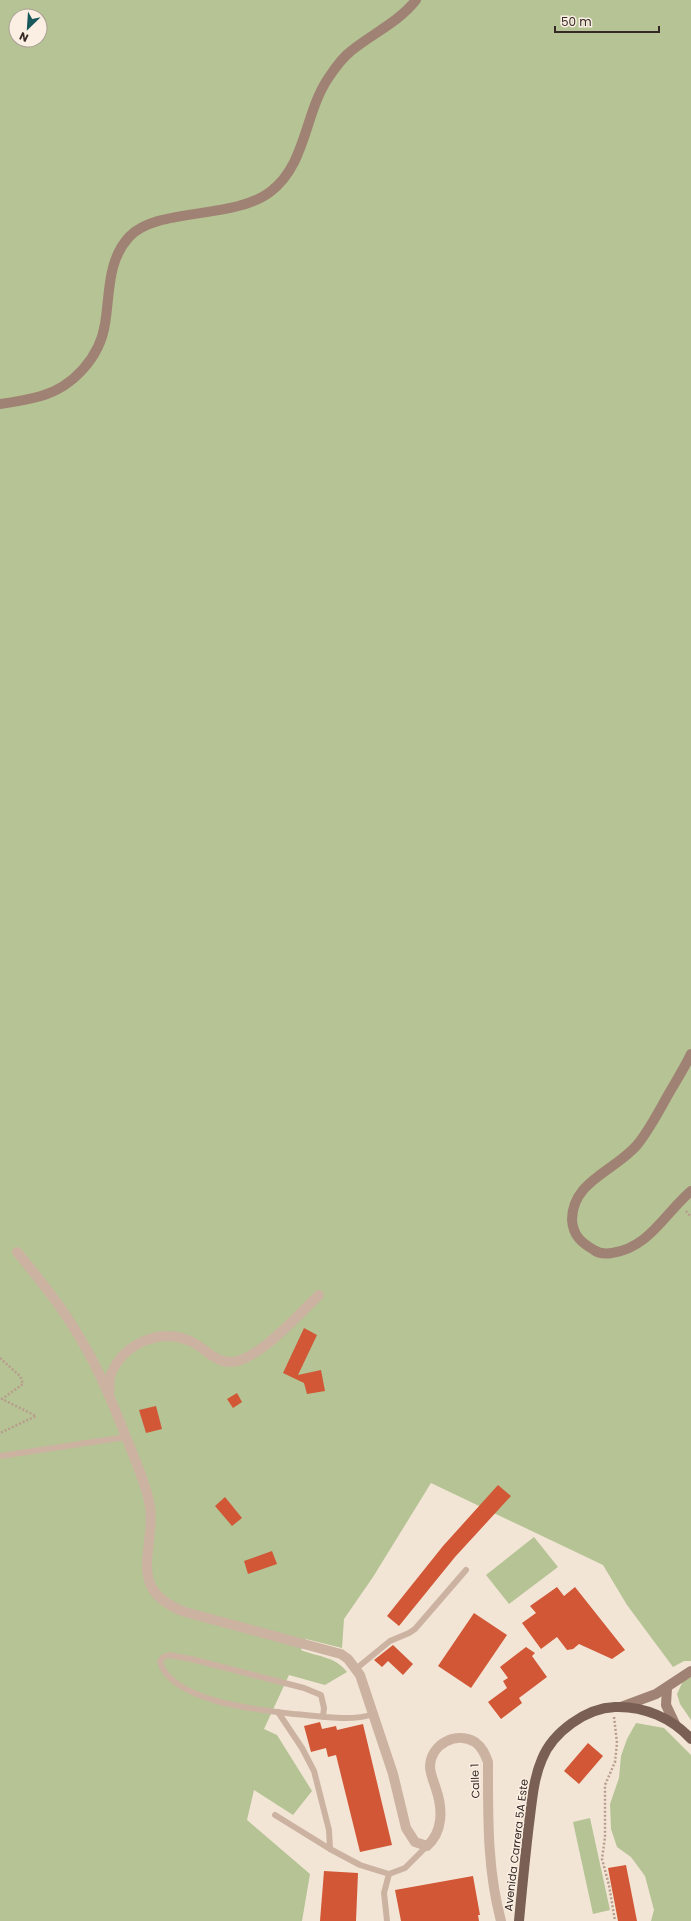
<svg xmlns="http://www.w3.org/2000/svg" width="691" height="1921" viewBox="0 0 691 1921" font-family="Poppins,sans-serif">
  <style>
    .green { fill: #b5c395; fill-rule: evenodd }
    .building { fill: #d15736 }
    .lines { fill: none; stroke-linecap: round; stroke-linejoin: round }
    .path { stroke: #b89d8c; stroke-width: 2.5; stroke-dasharray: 2 2; stroke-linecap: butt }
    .lane { stroke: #ccb3a1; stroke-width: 6 }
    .street { stroke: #ccb3a1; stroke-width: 10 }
    .secondary { stroke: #9f8273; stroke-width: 10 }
    .primary { stroke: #795f54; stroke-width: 10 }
    .labels { text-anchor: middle; stroke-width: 3; stroke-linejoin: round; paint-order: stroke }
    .street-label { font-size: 11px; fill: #352925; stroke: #fbefe3 }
  </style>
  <rect width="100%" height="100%" fill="#f3e5d6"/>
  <g class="green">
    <path d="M0,0H691V1661H684L673,1667L627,1605L603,1565L431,1483L373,1577L344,1619L342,1648L306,1639L301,1650C318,1657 335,1656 347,1672L325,1685L289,1675L264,1729L277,1735L312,1791L293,1815L254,1790L247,1820L310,1874L302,1921H0ZM16,16H40V40H16Z"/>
    <polygon points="534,1537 558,1567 509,1604 486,1575"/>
    <polygon points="691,1677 691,1720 680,1704 677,1694 683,1681"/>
    <polygon points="636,1723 664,1728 691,1755 691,1921 651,1921 654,1910 645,1876 631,1857 617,1847 611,1829 610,1804 619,1778 621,1756 627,1739"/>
    <polygon points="590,1818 610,1910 593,1914 573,1822"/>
  </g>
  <g class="building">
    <polygon points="304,1328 317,1335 298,1375 321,1370 325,1391 307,1394 304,1383 283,1373"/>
    <polygon points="237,1393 242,1402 233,1408 227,1399"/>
    <polygon points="156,1406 162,1429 146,1433 139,1410"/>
    <polygon points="498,1485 511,1496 455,1557 399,1626 387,1616 443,1546"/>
    <polygon points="225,1497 242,1518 232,1526 215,1506"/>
    <polygon points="272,1551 277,1564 248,1574 244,1561"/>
    <polygon points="557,1587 564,1596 575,1587 625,1650 612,1659 579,1644 573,1649 567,1650 557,1637 541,1649 522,1623 536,1613 530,1606"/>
    <polygon points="474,1613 507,1635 471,1688 438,1666"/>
    <polygon points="393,1645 413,1664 403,1675 388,1661 382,1667 374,1660"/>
    <polygon points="526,1647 535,1653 532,1656 547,1677 519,1698 522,1703 501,1719 488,1702 507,1688 503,1681 508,1678 500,1667"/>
    <polygon points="320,1722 322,1729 336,1726 337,1730 363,1724 392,1845 360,1852 336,1755 328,1757 326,1748 311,1752 304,1726"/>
    <polygon points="588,1743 603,1756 579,1784 564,1771"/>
    <polygon points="626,1865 637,1921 618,1921 608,1868"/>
    <polygon points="324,1871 358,1873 356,1921 320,1921"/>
    <polygon points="473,1876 480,1915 478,1915 479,1921 401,1921 395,1890"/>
  </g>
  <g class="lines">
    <g class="path">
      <polyline points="686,1211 691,1217"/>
      <polyline points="0,1358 20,1376 23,1384 2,1399 36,1416 0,1433"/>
      <polyline points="614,1717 617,1743 615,1762 605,1785 605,1837 602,1859 609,1885 615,1921"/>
    </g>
    <g class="lane">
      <polyline points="0,1456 126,1437"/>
      <polyline points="357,1668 390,1641 409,1633 415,1629 466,1570"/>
      <path d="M323,1717L324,1708L321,1695L304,1688L191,1659L169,1655L163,1657L160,1662C172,1702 260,1710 294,1714C319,1716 350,1722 374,1714"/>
      <polyline points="275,1815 330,1849 329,1830 314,1771 302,1748 278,1712"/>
      <polyline points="330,1849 360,1865 389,1874"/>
      <polyline points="387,1921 384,1893 389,1874 405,1868 427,1846"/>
    </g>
    <g class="street">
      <path d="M17,1252C37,1276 56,1299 72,1325C95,1360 111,1399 126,1437C134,1457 143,1477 148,1497C161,1543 120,1588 185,1612L341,1654L348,1659L360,1675L393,1774L406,1828L415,1842L427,1846C443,1832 443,1809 436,1789C434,1782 430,1774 430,1766C431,1744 456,1731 475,1742C482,1747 485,1754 488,1762C488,1816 487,1869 501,1921"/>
      <path d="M109,1395C110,1388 109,1379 111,1374C124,1343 160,1328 190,1341C204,1347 214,1362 230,1362C256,1363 300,1313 319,1295"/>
    </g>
    <g class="secondary">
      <path d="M0,404C14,402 27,400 41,396C73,387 100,357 105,324C110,294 107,261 129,237C156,207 233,220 270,192C307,164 304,113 329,77C335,68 342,58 351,51C373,33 399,22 416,0"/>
      <path d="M691,1054C683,1071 672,1087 663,1104C655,1118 647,1133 637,1145C615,1171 572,1181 572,1220C573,1236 582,1243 594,1250C599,1254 606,1254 612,1253C649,1248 665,1213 691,1191"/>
      <polyline points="667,1688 666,1705 675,1724"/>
      <polyline points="621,1707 656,1694 691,1671"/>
    </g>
    <path class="primary" d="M519,1921C522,1889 525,1857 529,1824C532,1802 533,1780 542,1759C553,1732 586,1708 615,1707C644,1706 672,1718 691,1739"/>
  </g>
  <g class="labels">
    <g class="street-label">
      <text transform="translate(475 1781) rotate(-92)" y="4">Calle 1</text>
      <text transform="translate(516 1845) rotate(-83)" y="4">Avenida Carrera 5A Este</text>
    </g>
  </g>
  <g transform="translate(28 28) rotate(205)"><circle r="19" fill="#fbefe3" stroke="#aca097"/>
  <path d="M0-3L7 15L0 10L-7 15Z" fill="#17585a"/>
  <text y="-6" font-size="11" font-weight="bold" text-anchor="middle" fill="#352925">N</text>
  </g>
  <path d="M555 26v6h104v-6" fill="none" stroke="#352925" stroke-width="2"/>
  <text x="561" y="26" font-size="12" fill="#352925" stroke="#fbefe3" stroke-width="3" paint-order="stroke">50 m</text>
</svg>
